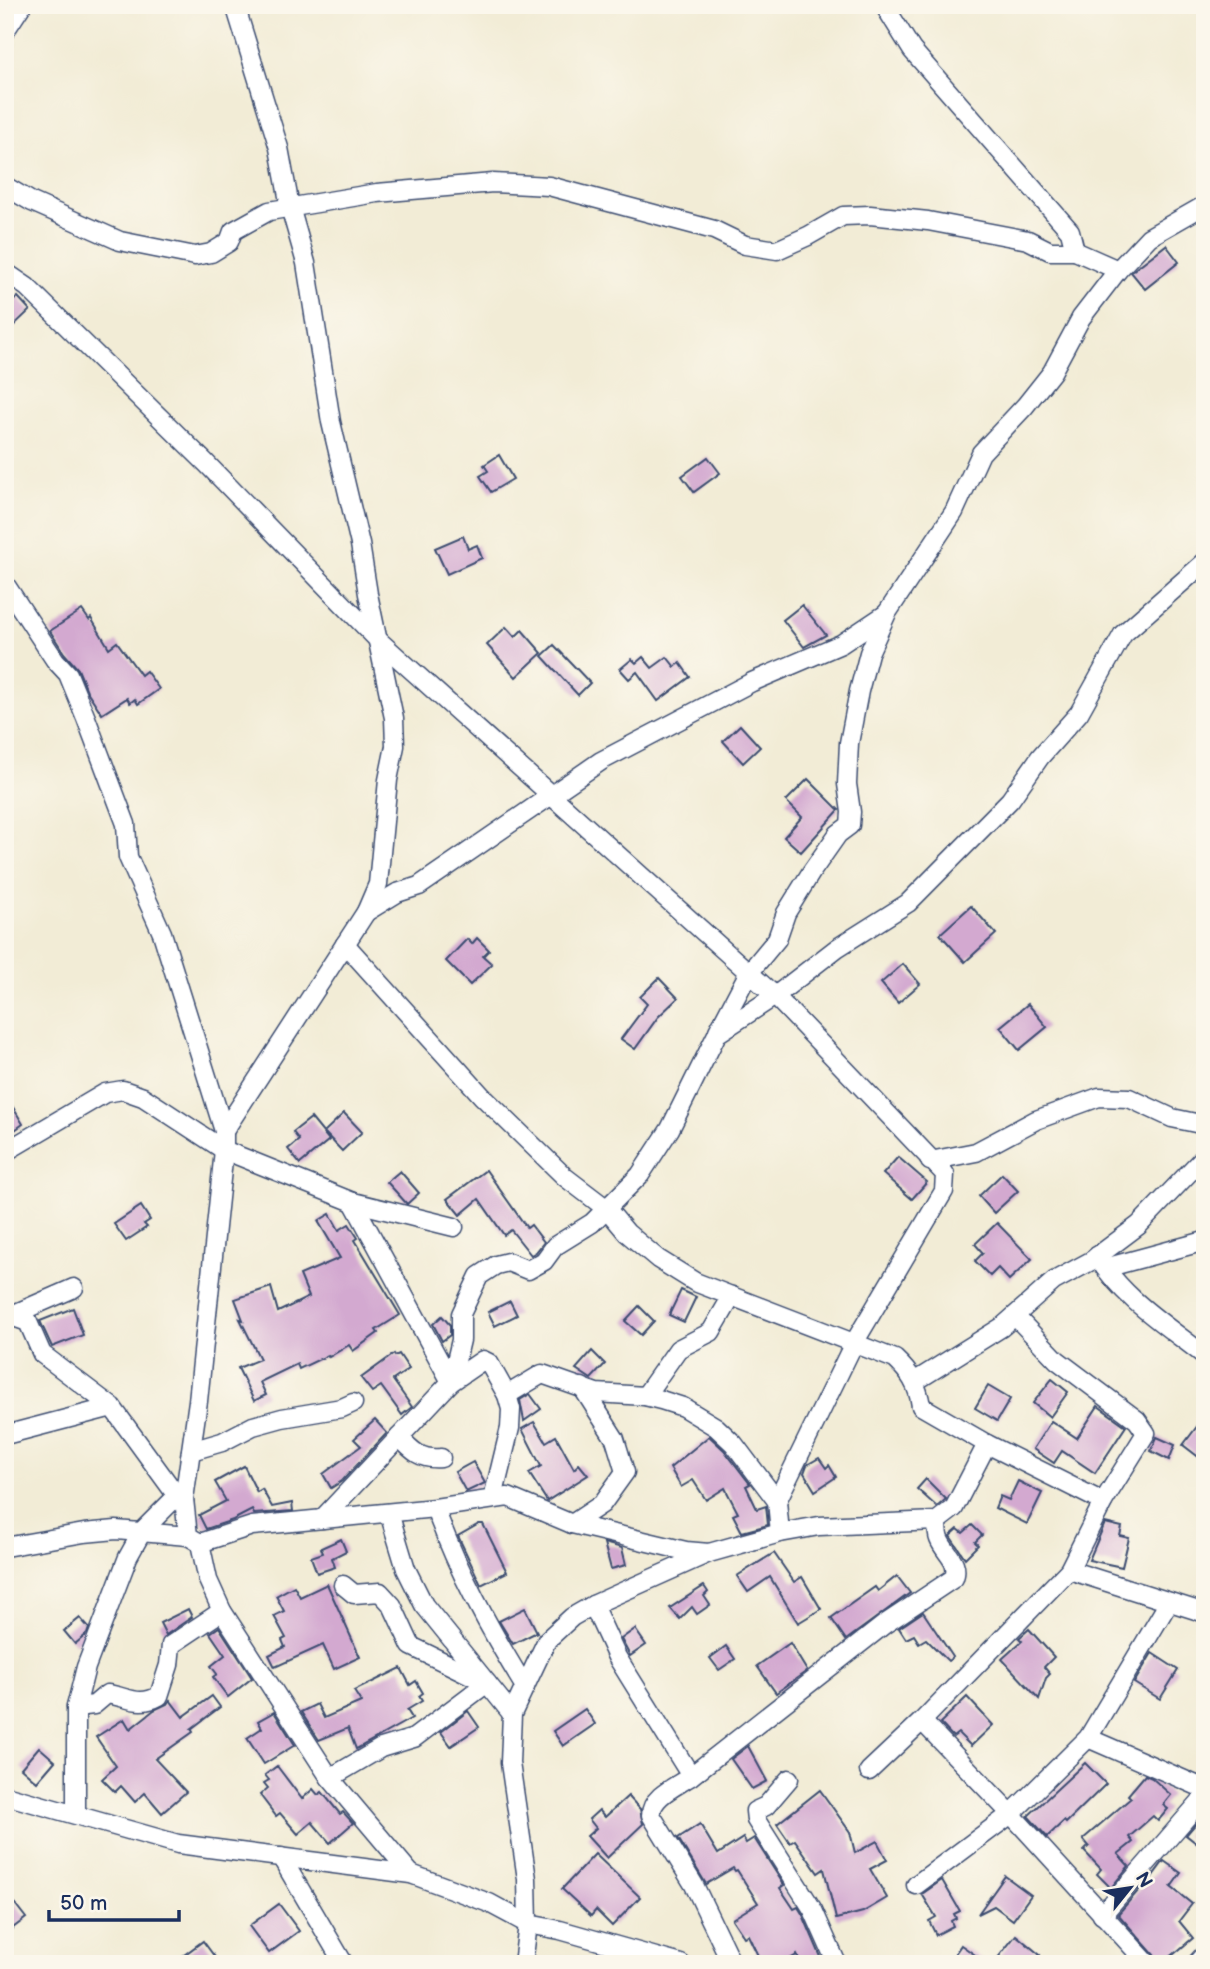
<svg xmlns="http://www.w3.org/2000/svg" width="1210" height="1969" viewBox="0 0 1210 1969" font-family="'Balsamiq Sans',sans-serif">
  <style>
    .building { fill: #d3a9d0 }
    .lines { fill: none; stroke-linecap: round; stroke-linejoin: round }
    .minor-casing { stroke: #3b4b70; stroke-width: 21 }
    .minor { stroke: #fff; stroke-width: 18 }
  </style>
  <rect width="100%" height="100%" fill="#fbf7ec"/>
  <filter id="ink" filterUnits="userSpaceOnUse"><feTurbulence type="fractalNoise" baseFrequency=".0143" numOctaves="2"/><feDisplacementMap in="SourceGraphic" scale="14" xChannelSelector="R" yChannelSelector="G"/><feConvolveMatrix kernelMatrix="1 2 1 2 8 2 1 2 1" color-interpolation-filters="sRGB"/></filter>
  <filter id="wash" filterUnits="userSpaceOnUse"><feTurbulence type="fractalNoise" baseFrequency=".00686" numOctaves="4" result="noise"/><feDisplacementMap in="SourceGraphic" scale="28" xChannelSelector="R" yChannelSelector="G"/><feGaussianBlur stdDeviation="1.57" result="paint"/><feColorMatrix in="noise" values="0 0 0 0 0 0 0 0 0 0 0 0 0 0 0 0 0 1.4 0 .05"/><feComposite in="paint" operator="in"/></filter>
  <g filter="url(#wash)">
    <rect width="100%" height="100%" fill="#f2ecd6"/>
    <g id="blocks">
      <g class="building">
        <polygon points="1166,245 1179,262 1145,289 1131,272"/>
        <polygon points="18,297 30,310 5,334 5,308"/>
        <polygon points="499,455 513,479 491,492 480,476 488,471 484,465"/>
        <polygon points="708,457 720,473 694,492 682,476"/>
        <polygon points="463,536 468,549 477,545 482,558 447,574 435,548"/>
        <polygon points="802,605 826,635 804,647 783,620"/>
        <polygon points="82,610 89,620 91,618 109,648 117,642 141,675 146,671 159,689 138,704 135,699 130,703 127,698 102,714 87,691 78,669 64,653 50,631"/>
        <polygon points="506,627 515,637 522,630 542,653 516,677 487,645"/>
        <polygon points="554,645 590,683 578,695 542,656"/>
        <polygon points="643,657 652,668 667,657 675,667 680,663 690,677 658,701 637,672 629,679 620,669 632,659 636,663"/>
        <polygon points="740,725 760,747 743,763 723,741"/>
        <polygon points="808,779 839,810 801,852 784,837 802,817 786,801"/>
        <polygon points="971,906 996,934 965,962 940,934"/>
        <polygon points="477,938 489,950 483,956 492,964 470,985 446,961 467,939 472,944"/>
        <polygon points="903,964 920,984 898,1003 881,983"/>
        <polygon points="659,978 678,998 658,1017 635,1049 621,1039 647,1004 640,997"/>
        <polygon points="1028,1004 1047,1027 1019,1050 1000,1027"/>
        <polygon points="5,1094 23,1124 12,1132 5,1121"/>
        <polygon points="344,1113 362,1132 342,1151 324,1132"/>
        <polygon points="311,1118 329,1140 300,1164 288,1149 299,1140 293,1132"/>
        <polygon points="898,1157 927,1182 912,1199 883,1174"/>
        <polygon points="486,1170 527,1228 531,1225 544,1242 536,1252 531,1255 511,1230 504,1235 479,1199 460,1215 447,1199"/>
        <polygon points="400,1171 419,1193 407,1204 387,1182"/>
        <polygon points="1002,1174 1018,1191 994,1213 979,1196"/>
        <polygon points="141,1206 150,1220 144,1224 147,1227 126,1241 114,1224"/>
        <polygon points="330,1214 339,1230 349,1224 358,1238 355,1240 400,1315 376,1330 378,1333 353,1351 349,1345 329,1357 328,1355 299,1369 297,1364 260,1382 266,1395 254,1401 238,1368 260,1359 240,1319 243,1320 235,1299 271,1287 278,1312 309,1297 300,1275 340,1258 318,1221"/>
        <polygon points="997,1223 1032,1259 1009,1280 998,1268 990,1276 975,1261 983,1253 975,1244"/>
        <polygon points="681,1290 696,1297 684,1322 669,1315"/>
        <polygon points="510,1301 517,1315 495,1326 488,1312"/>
        <polygon points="639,1306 654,1321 641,1335 625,1321"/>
        <polygon points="73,1308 83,1335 52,1347 40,1321"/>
        <polygon points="442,1316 450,1325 450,1335 442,1341 433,1324"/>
        <polygon points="592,1351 605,1364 591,1379 576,1369"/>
        <polygon points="394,1354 395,1356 399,1354 409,1369 393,1380 412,1407 402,1415 381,1386 372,1392 361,1378"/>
        <polygon points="1052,1379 1068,1392 1050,1417 1033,1403"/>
        <polygon points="988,1386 1010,1399 997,1421 975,1408"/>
        <polygon points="530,1394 541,1409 524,1421 520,1400"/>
        <polygon points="1098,1406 1126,1426 1095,1473 1062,1451 1054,1463 1033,1449 1051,1421 1077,1438"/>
        <polygon points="1205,1416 1205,1462 1183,1445"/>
        <polygon points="375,1420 387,1433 342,1481 331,1488 323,1474 361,1446 354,1439"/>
        <polygon points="534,1422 546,1442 556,1436 574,1469 579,1464 588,1475 547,1501 529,1473 541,1466 522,1429"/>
        <polygon points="709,1436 724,1450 750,1484 746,1486 757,1509 766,1506 768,1525 742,1532 733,1515 738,1513 725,1488 706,1500 693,1480 681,1487 670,1468"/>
        <polygon points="1157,1437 1175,1445 1169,1460 1151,1451"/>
        <polygon points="819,1458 826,1468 829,1465 836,1477 815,1491 804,1473 807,1465"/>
        <polygon points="473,1462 485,1483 466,1492 455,1472"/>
        <polygon points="244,1466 257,1492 262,1489 272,1507 292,1503 293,1511 254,1514 252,1510 233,1520 206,1529 199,1515 226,1501 215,1482"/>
        <polygon points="926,1479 946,1499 937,1507 917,1489"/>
        <polygon points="1018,1481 1042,1493 1027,1524 995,1508 1000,1496 1009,1500"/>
        <polygon points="1105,1523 1122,1527 1120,1536 1129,1538 1122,1567 1089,1560"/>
        <polygon points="479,1524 483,1524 507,1572 481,1585 458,1536"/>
        <polygon points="972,1525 982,1535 975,1542 978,1545 965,1558 950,1536 958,1529 963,1533"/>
        <polygon points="341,1539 346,1551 332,1558 335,1567 317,1573 311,1557 323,1553 321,1548"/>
        <polygon points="604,1543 622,1548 626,1565 611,1569"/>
        <polygon points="774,1553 794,1582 802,1577 821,1609 798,1623 770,1577 748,1592 737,1576"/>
        <polygon points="897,1576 910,1593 846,1640 831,1618 875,1587 878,1591"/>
        <polygon points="327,1584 360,1657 334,1669 323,1645 275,1667 269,1655 285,1647 282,1640 286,1638 274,1616 284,1611 276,1596 294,1586 300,1597"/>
        <polygon points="704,1586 708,1592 704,1596 710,1605 697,1614 692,1607 680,1619 670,1608"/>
        <polygon points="525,1608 537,1632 513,1644 499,1621"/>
        <polygon points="188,1609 192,1617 166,1635 160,1623"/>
        <polygon points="923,1612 953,1657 948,1661 926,1639 919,1643 914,1635 906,1639 899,1628"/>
        <polygon points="80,1618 89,1628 87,1634 75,1644 64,1631"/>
        <polygon points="219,1627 252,1678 228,1697 213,1677 217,1674 211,1666 225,1655 210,1633"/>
        <polygon points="635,1629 646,1645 630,1656 621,1639"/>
        <polygon points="1029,1629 1054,1657 1044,1667 1050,1674 1046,1678 1039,1699 1002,1659 1022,1641 1019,1638"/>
        <polygon points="790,1643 807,1671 776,1693 757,1666"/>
        <polygon points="726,1646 735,1659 719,1670 710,1658"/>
        <polygon points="1152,1653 1178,1670 1160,1699 1134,1683"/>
        <polygon points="401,1668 410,1685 416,1681 423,1693 419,1696 422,1701 407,1710 412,1718 356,1749 348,1728 319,1740 301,1712 317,1704 324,1718 361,1702 354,1691"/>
        <polygon points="212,1696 220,1707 191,1729 193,1732 155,1759 186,1792 162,1813 145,1793 135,1802 121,1786 115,1792 102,1779 116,1766 96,1737 124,1719 130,1729 154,1710 167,1704 170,1700 183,1717"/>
        <polygon points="967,1697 993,1725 971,1746 958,1733 953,1737 940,1723"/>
        <polygon points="585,1709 595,1724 563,1746 553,1731"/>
        <polygon points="468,1711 479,1727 451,1746 441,1732"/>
        <polygon points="274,1712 295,1745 264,1764 247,1738 262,1728 258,1721"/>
        <polygon points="748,1746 767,1781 752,1789 731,1759"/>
        <polygon points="39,1747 55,1761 37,1782 21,1768"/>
        <polygon points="1085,1763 1106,1784 1066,1823 1064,1821 1047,1837 1028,1816"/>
        <polygon points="277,1766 302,1799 313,1789 318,1795 322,1792 340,1814 343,1812 353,1823 330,1843 312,1822 298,1834 280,1813 276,1816 260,1795 268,1788 264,1783 269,1780 265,1775"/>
        <polygon points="1145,1775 1152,1778 1171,1795 1163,1805 1168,1809 1158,1821 1153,1816 1129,1837 1133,1842 1118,1854 1129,1866 1111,1888 1097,1874 1101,1869 1084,1851 1089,1846 1083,1839 1131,1798 1128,1795"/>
        <polygon points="820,1790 850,1832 855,1853 877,1841 887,1860 870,1869 887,1898 863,1912 836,1919 824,1869 818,1873 795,1840 790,1843 777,1824"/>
        <polygon points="628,1796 640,1809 643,1824 607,1858 587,1836 596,1828 589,1819 599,1810 605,1817"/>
        <polygon points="1198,1821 1205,1826 1205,1850 1186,1835"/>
        <polygon points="700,1824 718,1854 743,1838 746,1843 754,1838 784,1885 780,1888 794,1909 798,1907 803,1915 824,1964 801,1964 797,1955 781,1964 762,1964 748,1935 744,1937 732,1919 758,1903 737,1870 735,1871 733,1868 706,1884 678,1838"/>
        <polygon points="595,1854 640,1897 612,1926 596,1910 591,1916 562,1889"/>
        <polygon points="1164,1861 1181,1873 1171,1887 1192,1904 1179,1921 1193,1938 1162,1964 1118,1914 1145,1883 1146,1885"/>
        <polygon points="1005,1876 1031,1895 1013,1920 994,1906 978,1914"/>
        <polygon points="942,1880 960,1911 954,1914 956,1918 951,1921 953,1926 936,1935 929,1921 936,1917 922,1894"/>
        <polygon points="5,1891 26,1918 5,1934"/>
        <polygon points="279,1904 299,1931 269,1953 249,1926"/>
        <polygon points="1016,1935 1040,1955 1033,1964 993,1964"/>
        <polygon points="203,1941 220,1964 172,1964"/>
        <polygon points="961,1945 988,1964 948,1964"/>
      </g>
    </g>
  </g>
  <g filter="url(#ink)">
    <use href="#blocks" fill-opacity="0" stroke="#3b4b70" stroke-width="2"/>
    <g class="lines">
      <g class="minor-casing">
        <g id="minor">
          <polyline points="884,5 912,50 1070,231 1075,251"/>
          <polyline points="5,31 22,5"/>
          <polyline points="5,186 32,202 120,241 195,256 211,253 224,245 229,242 233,231 269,211 377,193 493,183 549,186 714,230 745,245 777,250 808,236 843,216 870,215 928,221 1028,240 1050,251 1075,251 1118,270"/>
          <polyline points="5,272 27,287 206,463 377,639 775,996 945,1174 944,1191 854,1343 777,1501"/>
          <polyline points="5,584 55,660 68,674 86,718 126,824 128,857 162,933 224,1131 224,1150 198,1401 184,1499 188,1536 200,1543 208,1580 222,1611 330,1778 411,1874"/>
          <polyline points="366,912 397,893 419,886 601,761 752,682 841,644 886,614"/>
          <path d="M345,944L482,1096L565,1177L607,1209L627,1233L658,1259L695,1282L895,1359C910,1373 918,1385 921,1406L987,1444L1103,1502"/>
          <polyline points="718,1031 748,974 777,939 786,913 812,871 838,834 850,825 851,812 847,784 849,743 859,691 869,653 887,613 954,512 981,453 1025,406 1052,372 1081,318 1118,270 1149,237 1205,205"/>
          <polyline points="224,1131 366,912 378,884 388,780 395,746 394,718 368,594 360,544 331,422 306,263 290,207 279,148 235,5"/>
          <polyline points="5,1152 105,1093 123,1090 143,1097 224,1150 353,1202 454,1227"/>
          <polyline points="930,1161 976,1152 1036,1120 1099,1097 1129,1098 1172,1118 1205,1125"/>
          <polyline points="353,1202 451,1382 461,1340 461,1314 479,1276 496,1265 508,1262 528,1270 544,1261 555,1246 592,1223 640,1175 670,1129 717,1034 775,996 837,948 908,903 1010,800 1040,757 1079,713 1123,634 1205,562"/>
          <path d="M1097,1256C1124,1300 1166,1325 1205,1356"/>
          <polyline points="1105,1268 1205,1241"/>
          <polyline points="11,1316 28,1322 42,1354 112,1407 177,1496 184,1499"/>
          <polyline points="5,1318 74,1288"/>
          <polyline points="914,1382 1002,1327 1054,1281 1091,1261 1139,1225 1205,1156"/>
          <polyline points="507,1395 542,1374 596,1393 645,1396 661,1400 683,1407 716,1427 734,1444 777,1501 780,1533"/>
          <polyline points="645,1396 678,1349 711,1332 732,1296"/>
          <polyline points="5,1435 112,1407"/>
          <path d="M399,1437C412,1451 421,1460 441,1458"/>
          <polyline points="191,1451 222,1442 253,1426 282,1418 342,1408 353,1403"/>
          <path d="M435,1508C458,1572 490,1630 525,1687"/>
          <polyline points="389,1513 406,1569 424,1605 512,1714"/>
          <polyline points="322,1519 451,1382 483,1360 489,1363 507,1395 511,1409 510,1428 493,1498"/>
          <polyline points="572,1524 602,1504 625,1472 615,1439 582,1387"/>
          <polyline points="200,1543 252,1526 435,1508 508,1497 572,1524 686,1551 709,1553 780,1533 819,1526 937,1521 954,1508 987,1444"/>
          <polyline points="5,1547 84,1533 116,1530 188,1536"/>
          <polyline points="1069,1570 1205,1613"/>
          <polyline points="593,1605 617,1657 691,1776"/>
          <path d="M76,1707L94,1705L107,1694C128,1697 139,1707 159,1696L169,1665L171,1645L222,1611"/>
          <polyline points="922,1721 1011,1814 1148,1964"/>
          <polyline points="1088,1738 1205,1789"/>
          <polyline points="869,1771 922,1721 1069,1570 1103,1502 1146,1433 1137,1420 1057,1360 1015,1316"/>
          <polyline points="330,1778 381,1748 414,1738 487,1683 411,1646 392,1605 380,1592 354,1594 343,1585"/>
          <polyline points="789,1779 766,1806 755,1811 756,1820 813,1910 837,1964"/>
          <polyline points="5,1795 178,1844 411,1874 489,1903 528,1924 560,1930 681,1964"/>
          <polyline points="76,1813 76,1707 86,1667 128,1557 143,1530 177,1496"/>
          <polyline points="281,1857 344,1964"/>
          <polyline points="916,1885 1011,1814 1088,1738 1169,1602"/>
          <polyline points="1102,1915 1205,1796"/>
          <polyline points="523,1964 528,1924 527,1879 510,1763 512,1714 547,1640 572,1617 593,1605 709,1553"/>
          <path d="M732,1964L694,1885L651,1815C651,1796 677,1786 691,1776L885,1624L954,1578C960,1561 945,1554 939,1539C937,1534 937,1527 937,1521"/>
          <polyline points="1196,1964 1205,1954"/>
        </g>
      </g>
      <use href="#minor" class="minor"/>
    </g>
  </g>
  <rect width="1210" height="1969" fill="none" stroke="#fbf7ec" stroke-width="28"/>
  <g transform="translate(1130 1888) rotate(60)" stroke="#fbf7ec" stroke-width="5" paint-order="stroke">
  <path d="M0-5L12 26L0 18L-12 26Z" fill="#1b2f5e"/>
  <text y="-10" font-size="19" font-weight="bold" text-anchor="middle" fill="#1b2f5e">N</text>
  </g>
  <path d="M49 1910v10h130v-10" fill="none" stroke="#1b2f5e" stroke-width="3.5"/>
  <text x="60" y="1910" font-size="21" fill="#1b2f5e" stroke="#fbf7ec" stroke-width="5" paint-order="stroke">50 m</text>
</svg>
